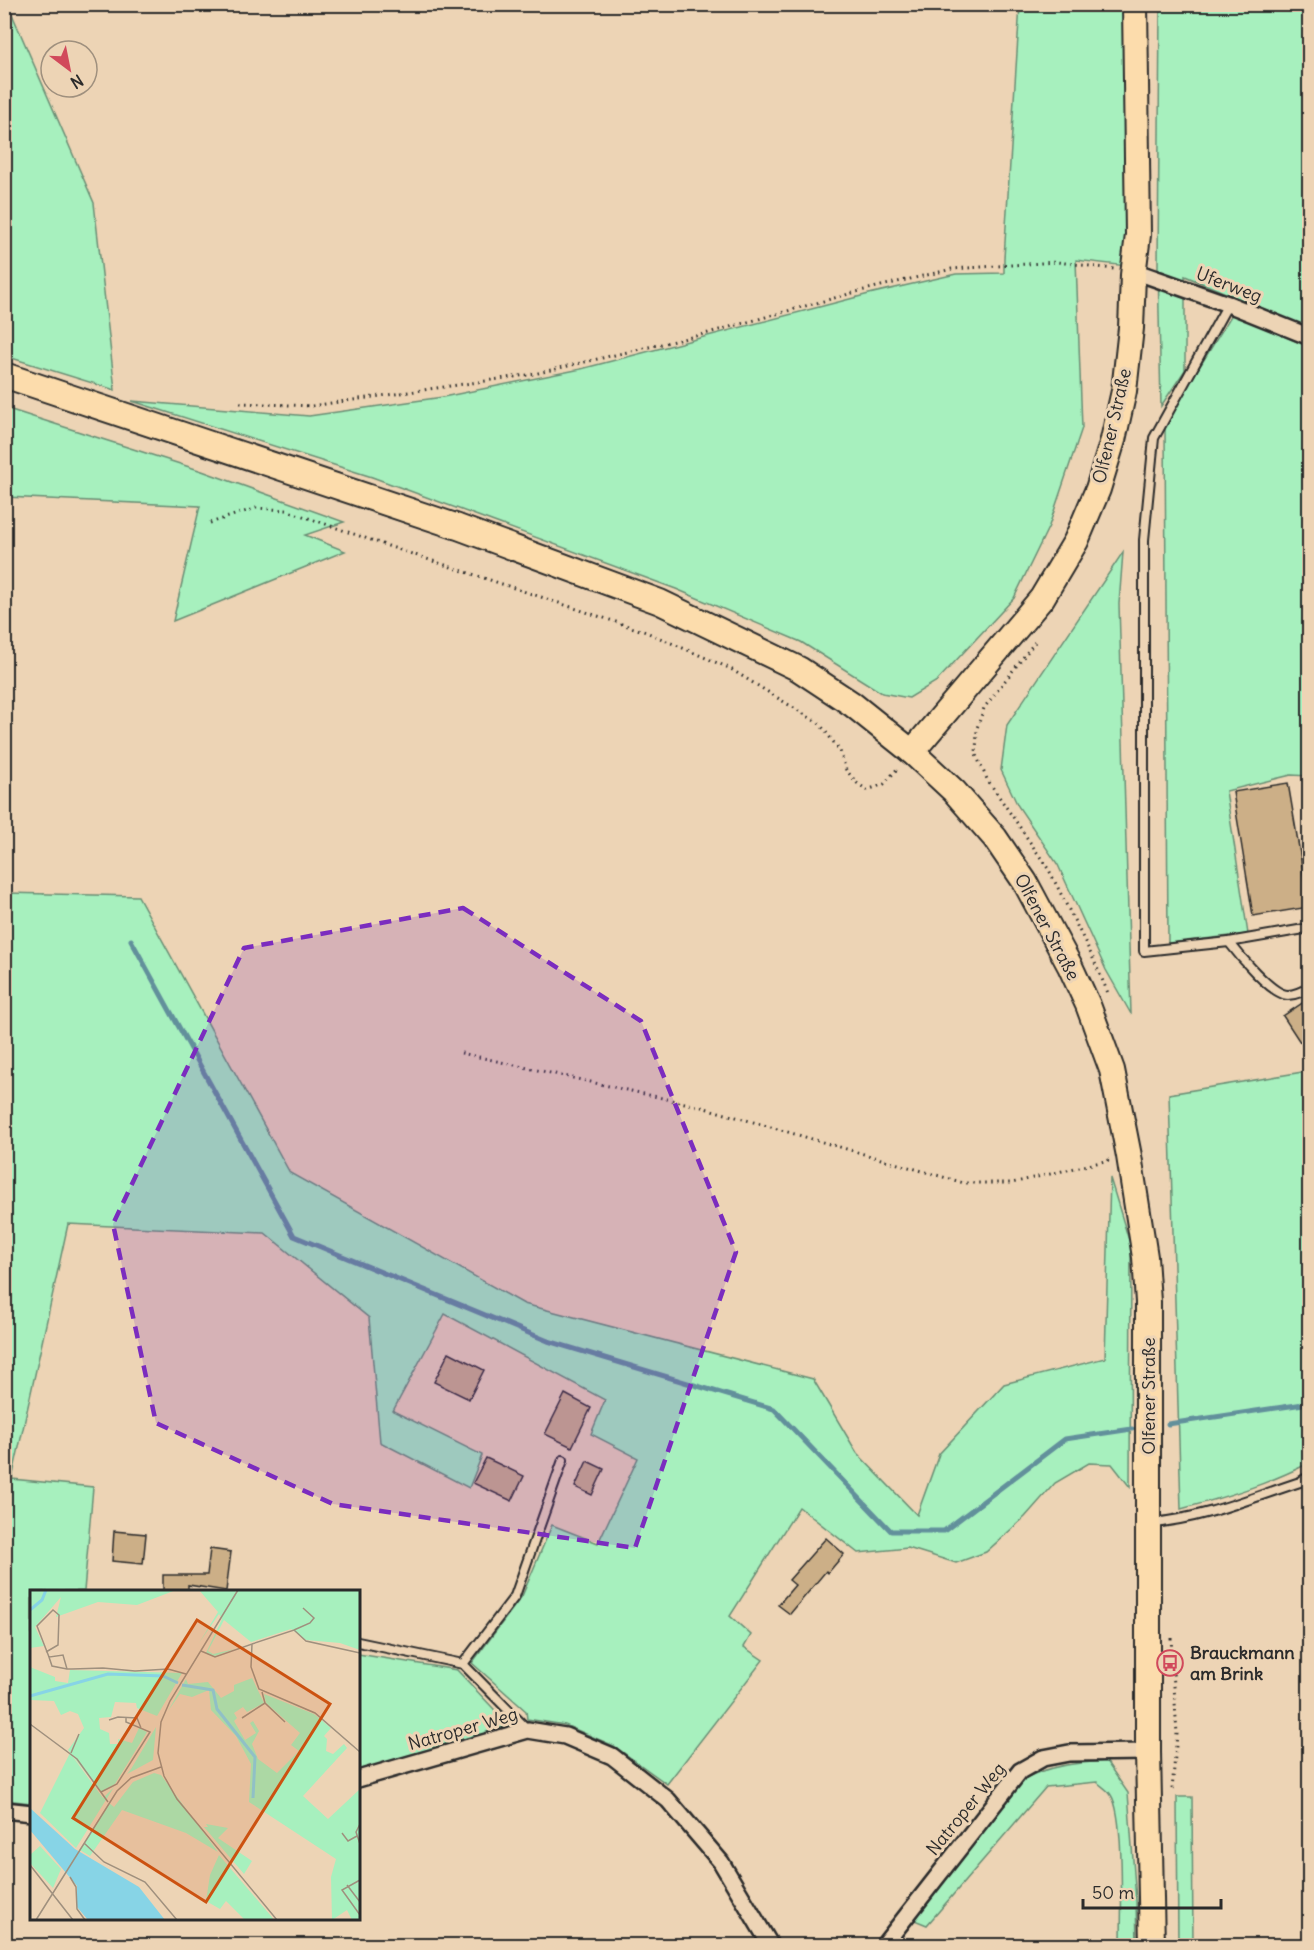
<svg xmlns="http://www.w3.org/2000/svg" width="1314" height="1950" viewBox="0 0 1314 1950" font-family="Delius,sans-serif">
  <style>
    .green { fill: #a7f0be; stroke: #698e74; stroke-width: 1.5 }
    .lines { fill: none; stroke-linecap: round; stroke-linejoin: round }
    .stream { stroke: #62909b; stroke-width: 5 }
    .building { fill: #ccaf87; stroke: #2b2b2b; stroke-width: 1.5 }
    .lane-casing { stroke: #2b2b2b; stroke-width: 12 }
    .street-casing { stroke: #2b2b2b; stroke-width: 20 }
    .primary-casing { stroke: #2b2b2b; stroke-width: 28 }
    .path { stroke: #2b2b2b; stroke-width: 3; stroke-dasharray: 1.5 4.5; stroke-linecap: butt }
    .lane { stroke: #edd4b5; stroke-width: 8 }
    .street { stroke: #edd4b5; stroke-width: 15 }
    .primary { stroke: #fcdcac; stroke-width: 24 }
    .marked { fill: #7b2cbf; fill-opacity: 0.2; stroke: #7b2cbf; stroke-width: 4.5; stroke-dasharray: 12 8; stroke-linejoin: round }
    .labels { text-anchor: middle; stroke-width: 6; stroke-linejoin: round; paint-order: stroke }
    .street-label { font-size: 18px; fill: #2b2b2b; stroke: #edd4b5 }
    .poi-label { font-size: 18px; font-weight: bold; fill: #2b2b2b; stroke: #edd4b5; text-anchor: start }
    .inset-river { fill: none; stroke: #87d4e6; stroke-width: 3 }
    .inset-road { fill: none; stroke: #9f907e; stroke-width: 1.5 }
    .view { fill: #cc5211; fill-opacity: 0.15; stroke: #cc5211; stroke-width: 3 }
    .inset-edge { fill: none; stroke: #2b2b2b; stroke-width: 3 }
  </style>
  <rect width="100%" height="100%" fill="#edd4b5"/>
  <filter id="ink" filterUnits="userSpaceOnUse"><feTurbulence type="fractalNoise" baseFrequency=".0167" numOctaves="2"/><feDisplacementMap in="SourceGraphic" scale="12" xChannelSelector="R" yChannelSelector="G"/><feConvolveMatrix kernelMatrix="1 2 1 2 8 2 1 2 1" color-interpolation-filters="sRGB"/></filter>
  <g filter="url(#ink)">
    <g class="green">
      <polygon points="5,5 8,5 94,203 115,390 5,356"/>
      <polygon points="1020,5 1123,5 1127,266 1076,260 1082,428 1049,526 1014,598 937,681 909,698 882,693 801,642 676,589 372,477 132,401 309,416 443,397 581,369 869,294 956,274 1004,273 1004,258"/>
      <polygon points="1160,5 1310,5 1309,328 1185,276 1185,370 1161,406 1158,266"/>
      <polygon points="1232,314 1309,347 1309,776 1291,775 1226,791 1248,934 1168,943 1165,426 1176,405"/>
      <polygon points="5,408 202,471 344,522 305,535 345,551 173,621 200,506 5,497"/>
      <polygon points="1123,552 1119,604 1131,1014 1106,970 1058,865 1018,806 1001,770 1007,725"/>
      <polygon points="5,893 138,896 290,1173 524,1304 813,1379 857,1453 917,1515 939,1454 1004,1384 1105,1358 1110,1178 1131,1247 1130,1487 1112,1464 1089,1463 1055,1483 1025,1517 986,1552 956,1563 908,1548 858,1553 799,1507 730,1616 751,1635 744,1647 763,1660 667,1784 614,1746 565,1725 527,1719 526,1711 472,1663 522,1596 552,1525 598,1543 638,1458 591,1434 605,1400 445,1314 393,1411 482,1455 469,1488 380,1442 369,1318 265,1233 68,1224 12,1479 93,1487 84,1591 32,1592 31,1803 5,1800"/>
      <path d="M1309,1071V1463C1268,1484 1226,1497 1181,1509L1169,1094Z"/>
      <polygon points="358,1654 457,1670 510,1726 359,1770"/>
      <path d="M1106,1761L1128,1793L1136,1900L1137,1945H1121C1121,1916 1125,1816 1111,1795C1108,1790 1101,1786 1097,1782L1046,1787L927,1925L912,1919L1023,1779C1052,1765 1074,1763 1106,1761Z"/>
      <polygon points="1177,1797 1192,1797 1193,1945 1178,1945"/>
    </g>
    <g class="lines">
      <g class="stream">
        <polyline points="131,940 294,1236 548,1341 774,1409 891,1531 944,1531 1065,1439 1132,1429"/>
        <polyline points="1168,1424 1310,1403"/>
      </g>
    </g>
    <g class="building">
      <polygon points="1288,783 1309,907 1253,916 1233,792"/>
      <polygon points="1310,998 1310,1036 1300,1042 1283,1016"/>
      <polygon points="449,1352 484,1370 469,1399 434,1382"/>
      <polygon points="565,1394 591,1408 572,1447 545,1434"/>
      <polygon points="486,1458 524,1476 512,1501 473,1483"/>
      <polygon points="587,1461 604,1469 592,1495 575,1487"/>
      <polygon points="114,1531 146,1534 143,1564 112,1561"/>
      <polygon points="826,1538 844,1554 828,1573 826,1571 790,1614 778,1605 795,1585 789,1580"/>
      <polygon points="210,1549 231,1552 226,1591 188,1585 188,1592 163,1592 163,1575 207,1575"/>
    </g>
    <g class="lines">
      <g class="lane-casing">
        <g id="lane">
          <polyline points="1228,304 1154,438 1144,540 1144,951 1229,942 1310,928"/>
          <path d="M1229,942C1238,954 1272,995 1288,995C1296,995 1303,991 1310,987"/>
          <path d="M1151,1523C1202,1519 1251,1498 1300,1482L1310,1476"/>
          <polyline points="358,1642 463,1664 528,1730"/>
          <polyline points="463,1664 515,1596 563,1460"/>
        </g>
      </g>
      <g class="street-casing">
        <g id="street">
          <polyline points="1134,271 1228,304 1310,337"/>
          <polyline points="358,1779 528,1730 565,1736 612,1756 668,1800 721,1862 771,1946"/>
          <polyline points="4,1810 32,1813"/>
          <polyline points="883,1946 1020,1771 1043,1758 1069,1753 1148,1752"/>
        </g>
      </g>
      <g class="primary-casing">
        <g id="primary">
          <polyline points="4,375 458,527 660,602 799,669 852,704 912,752 954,791 995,838 1025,882 1070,966 1088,1005 1112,1070 1129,1156 1145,1257 1148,1302 1148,1752 1152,1946"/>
          <polyline points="912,752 1042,598 1076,541 1098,489 1113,440 1124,391 1131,328 1133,275 1138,235 1135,4"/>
        </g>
      </g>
      <g class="path">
        <polyline points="240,403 311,406 534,374 708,333 856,292 952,269 1057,262 1114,269"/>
        <polyline points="210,523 256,508 286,510 388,546 646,632 729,668 820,724 840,751 846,770 857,783 867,790 884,784 898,768"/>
        <polyline points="1035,642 984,708 977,728 976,755 987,779 1049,870 1092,956 1108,993"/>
        <polyline points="461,1053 698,1106 964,1183 1012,1183 1109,1160"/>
        <polyline points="1171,1638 1177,1734 1172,1790"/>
      </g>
      <use href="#lane" class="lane"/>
      <use href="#street" class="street"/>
      <use href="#primary" class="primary"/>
    </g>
  </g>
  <path class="marked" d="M463,908L641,1021L736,1252L635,1548L333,1504L156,1423L113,1224L244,948Z"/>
  <defs>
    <g id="bus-ring" transform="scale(1.35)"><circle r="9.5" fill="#edd4b5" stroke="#d1495b" stroke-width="1.5"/><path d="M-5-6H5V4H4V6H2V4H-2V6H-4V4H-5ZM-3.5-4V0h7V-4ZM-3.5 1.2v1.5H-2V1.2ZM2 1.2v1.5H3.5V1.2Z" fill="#d1495b"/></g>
  </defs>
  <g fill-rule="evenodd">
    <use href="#bus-ring" x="1170" y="1663"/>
  </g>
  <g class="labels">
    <g class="street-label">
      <text transform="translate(1229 285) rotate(21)" y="6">Uferweg</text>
      <text transform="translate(1112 426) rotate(-77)" y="6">Olfener Straße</text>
      <text transform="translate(1047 927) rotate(62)" y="6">Olfener Straße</text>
      <text transform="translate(1149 1396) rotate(-90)" y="6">Olfener Straße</text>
      <text transform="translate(463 1729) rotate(-16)" y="6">Natroper Weg</text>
      <text transform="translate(966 1809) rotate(-51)" y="6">Natroper Weg</text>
    </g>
    <g class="poi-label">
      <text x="1190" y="1659">Brauckmann<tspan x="1190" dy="21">am Brink</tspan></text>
    </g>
  </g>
  <g transform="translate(30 1590)">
    <rect width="330" height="330" fill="#edd4b5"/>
    <path d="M0,0H146L107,15L68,12L26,27L31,7L5,37L14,56L0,58ZM169,0H330V60L310,53L276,50L261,39L221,52L194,30L178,61L183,64L205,59L185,66L176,63L192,29L189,24L169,53L188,22ZM0,77L25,87V91L38,93L40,80L152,83L127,126L107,118L106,113L85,112L81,127L69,128L70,139L79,143L80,154H88V149L102,153L109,138L117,142L85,194L71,202L38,160L54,138L48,124L40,121L31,125L24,111L0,110ZM222,88L234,113L217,122L213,117L204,123L207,128L204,131L215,150L226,143L220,133L223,131L229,141L222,154L228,169L247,183L269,161L261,155L270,143L236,113L234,104L284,124L301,138L294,146L297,149L296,161L303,164L314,154L317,158L273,206L298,229L330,199V330H322L317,320L302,330L301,287L306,269L219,212L221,174L206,146L181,120L179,100L162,107L150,104L138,121L156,89L158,94L178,92L191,108L204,101V95ZM126,137L123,170L97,184L101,179ZM40,163L73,208L84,197L46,258L10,223ZM124,183L131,185L188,262L156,243L92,220L60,266L50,260L79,213L84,217L103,192ZM176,234L198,238L188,248L222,271L214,284L174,237H178ZM10,256L31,279L23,298L0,273V265ZM189,265L241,326L244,330H215L196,311L190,319L176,311L180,285Z" fill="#a7f0be"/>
    <path d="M0,218L45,259L109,297L135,330H58L47,317V296L0,240Z" fill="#87d4e6"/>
    <path class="inset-river" d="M0,20L12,10L16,0M152,95L183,100L187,119L225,167L223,208M0,106L78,84L133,86L148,93"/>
    <path class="inset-road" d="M208,0L140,111L131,132L128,163L134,186L147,209L247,330M264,40L280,33L284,28L273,18M222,54L264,40L276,51L330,63M171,61L185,67L222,54L221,77L229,99L285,123L330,162M16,62L28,55L29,25L23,20L7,36L19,67M37,79L33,65L19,67L22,76L37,79H42L73,78L105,81L138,79L156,84M232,102L235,113L255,132M212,128L235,113M79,130L88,127L107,128L111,138M0,134L47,169L78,212M41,163L49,144M71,202L87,194L120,142L96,132V128M330,234L326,242L330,254M312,243L318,251L327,246M54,253L74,272L115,292L147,330M0,275L43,330M40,287L46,297L47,319L55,330M330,290L312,300L330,325M317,295L330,312M6,330L87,201L101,188L131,177"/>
    <path class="view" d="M167,30L300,114L176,312L43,228Z"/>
    <rect width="330" height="330" class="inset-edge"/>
  </g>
  <rect width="1314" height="1950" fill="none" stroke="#edd4b5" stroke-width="24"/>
  <rect x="12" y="12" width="1290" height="1926" fill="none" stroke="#2b2b2b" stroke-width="2" filter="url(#ink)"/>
  <g transform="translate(69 69) rotate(148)"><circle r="28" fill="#edd4b5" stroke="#9f907e" stroke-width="1.5"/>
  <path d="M0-4.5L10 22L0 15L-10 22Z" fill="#d1495b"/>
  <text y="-9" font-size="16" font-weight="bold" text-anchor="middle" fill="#2b2b2b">N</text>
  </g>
  <path d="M1083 1899v9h138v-9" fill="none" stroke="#2b2b2b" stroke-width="3"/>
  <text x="1092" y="1899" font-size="18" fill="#2b2b2b" stroke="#edd4b5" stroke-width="4.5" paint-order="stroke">50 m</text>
</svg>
